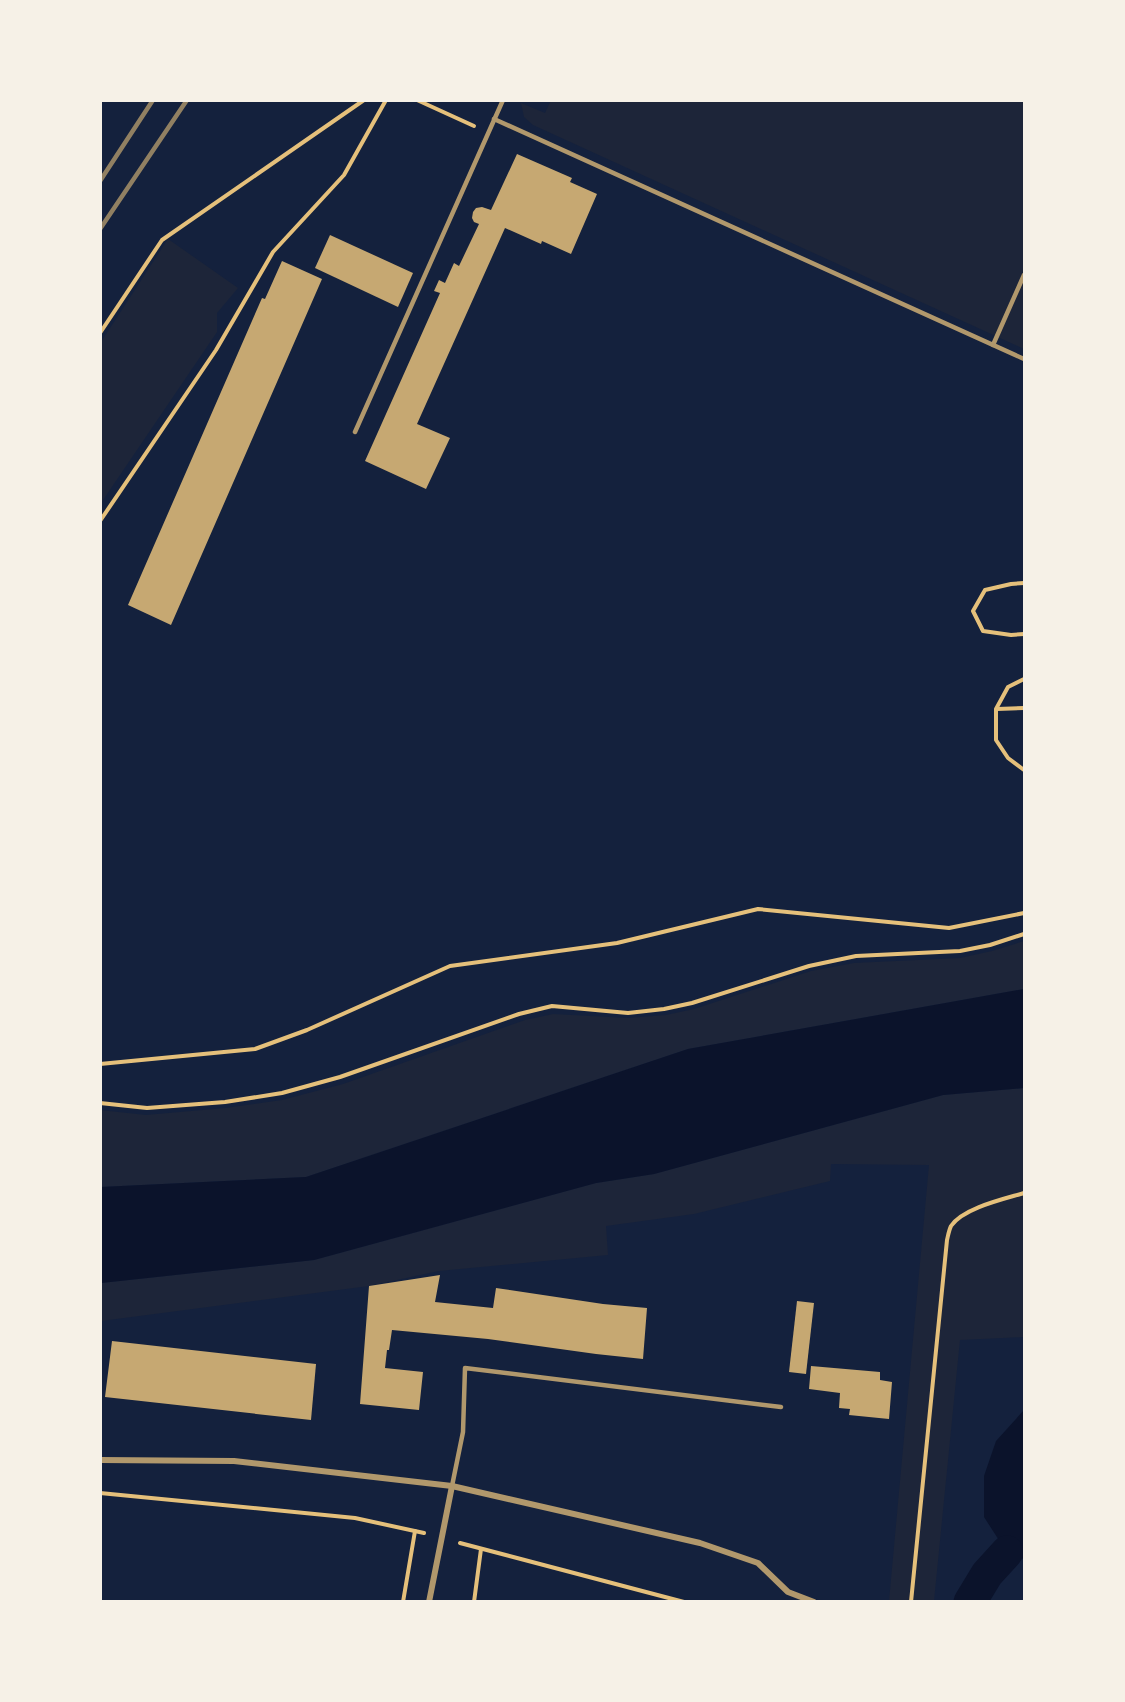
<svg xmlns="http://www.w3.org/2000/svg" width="1125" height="1702" viewBox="0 0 1125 1702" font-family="Barlow,sans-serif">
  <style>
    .green { fill: #1d2539 }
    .water { fill: #0b132b }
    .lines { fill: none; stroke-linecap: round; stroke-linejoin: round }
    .canal { stroke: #0b132b; stroke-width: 33 }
    .building { fill: #c6a872 }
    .path { stroke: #e5c07b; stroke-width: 4 }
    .service { stroke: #b1986c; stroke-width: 4.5 }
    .minor { stroke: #b1986c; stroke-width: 6 }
    .rail { stroke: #918062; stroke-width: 4.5 }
  </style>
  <rect width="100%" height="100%" fill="#14213d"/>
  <g class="green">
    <polygon points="551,100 1024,101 1024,349 533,125 524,117 521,103 545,113"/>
    <polygon points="168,239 238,288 217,313 217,332 101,503 101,342"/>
    <polygon points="1024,941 1024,989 688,1049 306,1177 101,1187 100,1110 146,1115 225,1108 282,1100 343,1084 525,1020 553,1014 627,1018 666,1015 694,1009 811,971 854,963 960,958 992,951"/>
    <polygon points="1024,1088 1024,1337 960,1340 934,1601 889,1601 929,1165 831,1164 830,1181 694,1214 606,1226 608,1255 439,1271 369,1286 101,1321 101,1283 314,1260 596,1183 654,1174 943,1095"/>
  </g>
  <g class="water">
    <polygon points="1024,989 1024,1088 943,1095 654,1174 596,1183 314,1260 101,1283 101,1187 306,1177 688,1049"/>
    <polygon points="1024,1410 1024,1559 1010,1555 1004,1548 984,1517 984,1476 996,1441"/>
  </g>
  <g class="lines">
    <polyline class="canal" points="970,1602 987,1574 1007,1552"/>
  </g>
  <g class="building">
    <polygon points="517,154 572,178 570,182 597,194 571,254 542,241 541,244 505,228 417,424 450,438 426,489 365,461 440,293 434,291 439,280 445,283 454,263 459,266 479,224 474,222 472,218 473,212 476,208 482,207 491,210"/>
    <polygon points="330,235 413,273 398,307 315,268"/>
    <polygon points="282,261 322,279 171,625 128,605 262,298 265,299"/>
    <polygon points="440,1275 435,1302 493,1308 496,1288 603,1304 647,1308 643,1359 596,1354 488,1339 392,1330 389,1350 387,1350 385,1368 423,1372 419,1410 360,1404 369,1286"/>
    <polygon points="797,1301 814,1303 806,1374 789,1372"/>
    <polygon points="112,1341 316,1364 311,1420 105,1397"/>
    <polygon points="811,1366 880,1372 880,1380 892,1382 889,1419 849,1415 850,1409 839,1408 840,1393 809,1389"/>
  </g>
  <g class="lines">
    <g class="path">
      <polyline points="417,100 474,126"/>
      <polyline points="100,333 162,240 364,100"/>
      <polyline points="100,521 216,350 273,252 344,175 386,100"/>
      <polyline points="1024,583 1011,584 985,590 973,611 983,631 1011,635 1024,634"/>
      <polyline points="1024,679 1008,687 996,709 996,740 1008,758 1024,770"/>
      <polyline points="997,709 1024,708"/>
      <polyline points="100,1064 255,1049 307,1030 450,966 617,943 758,909 949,928 1024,913"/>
      <polyline points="100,1103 147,1108 225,1102 282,1093 340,1077 519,1014 552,1006 628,1013 664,1009 692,1003 809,966 856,956 960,951 990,945 1024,934"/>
      <polyline points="100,1493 355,1518 424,1533"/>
      <polyline points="460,1543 684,1602"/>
      <polyline points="403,1602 415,1531"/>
      <polyline points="474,1602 481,1549"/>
      <path d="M911,1602L947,1240C948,1236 949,1230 951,1226C963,1208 1004,1199 1024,1193"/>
    </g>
    <g class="service">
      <polyline points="494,119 1024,359"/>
      <polyline points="993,345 1024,275"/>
      <polyline points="355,432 503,100"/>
      <polyline points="452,1486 463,1432 465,1368 781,1407"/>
    </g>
    <g class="minor">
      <polyline points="100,1460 234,1461 452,1486 700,1543 758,1563 788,1592 814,1602"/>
      <polyline points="429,1602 452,1486"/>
    </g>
    <g class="rail">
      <polyline points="100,181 153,100"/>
      <polyline points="100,229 187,100"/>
    </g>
  </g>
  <rect width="1125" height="1702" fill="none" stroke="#f6f1e7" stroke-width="204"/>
</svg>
